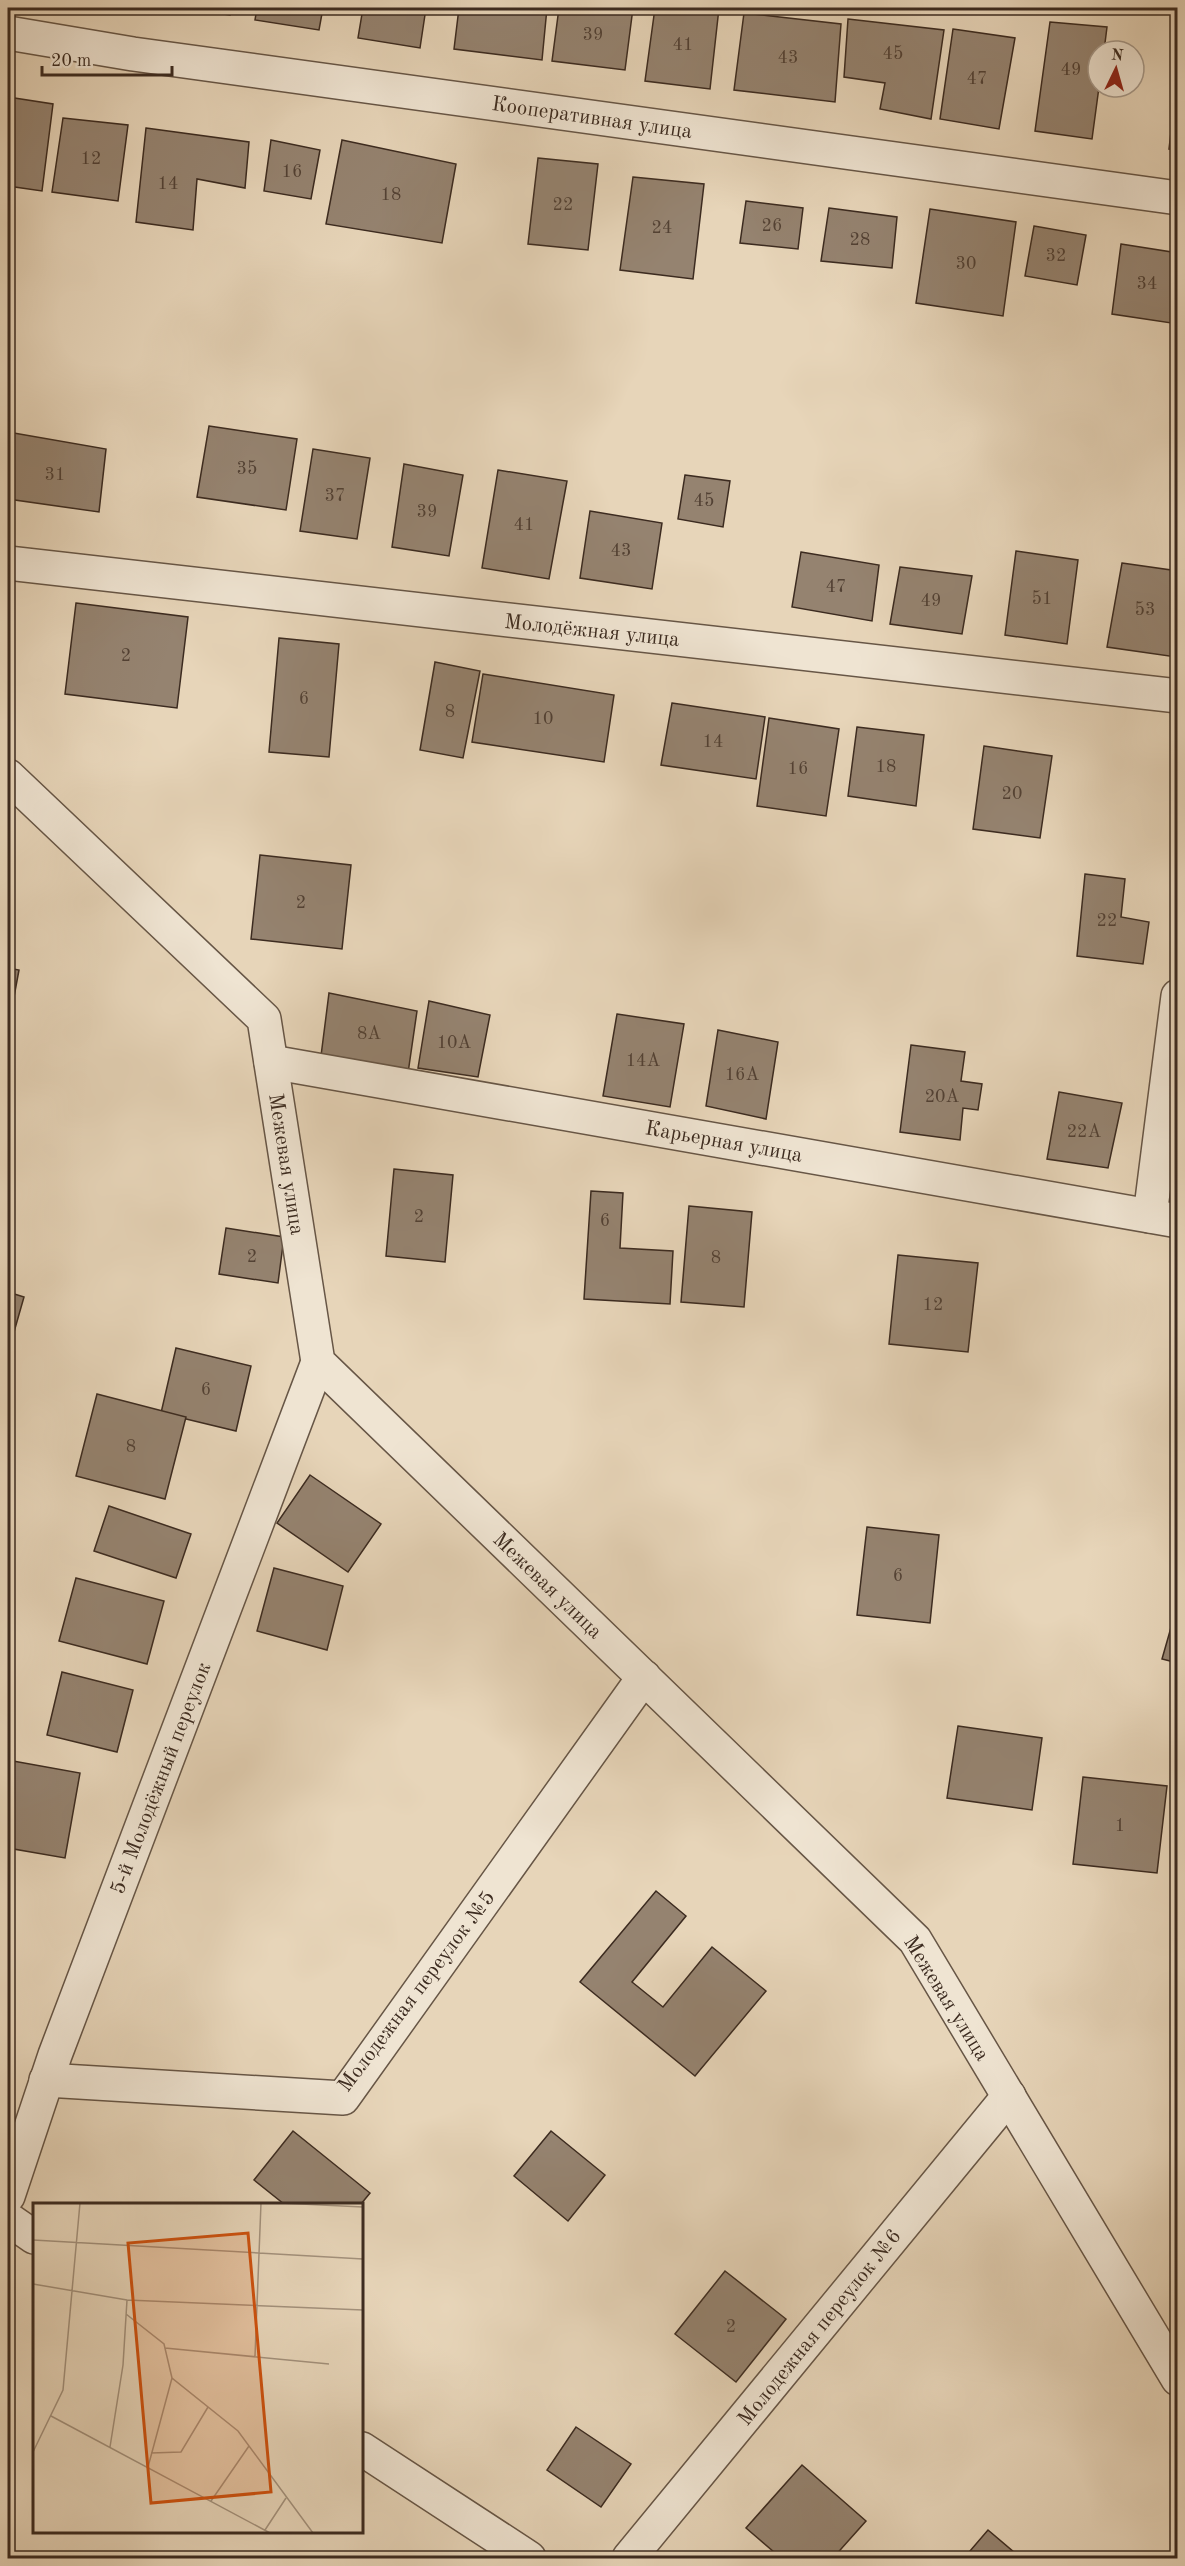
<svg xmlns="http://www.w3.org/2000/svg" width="1185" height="2566" viewBox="0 0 1185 2566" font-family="'Old Standard TT',serif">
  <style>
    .building { fill: #958370; stroke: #3c2b20; stroke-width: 1.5 }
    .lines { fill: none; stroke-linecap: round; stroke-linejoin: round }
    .minor-casing { stroke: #675646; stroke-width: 36 }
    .minor { stroke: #efe4d2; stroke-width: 33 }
    .labels { text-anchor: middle; stroke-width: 4.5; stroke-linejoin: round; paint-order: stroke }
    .number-label { font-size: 18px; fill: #524134 }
    .street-label { font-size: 21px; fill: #3c2b20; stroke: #efe4d2 }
    .inset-road { fill: none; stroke: #a3917c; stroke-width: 1.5 }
    .view { fill: #ce520f; fill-opacity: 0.15; stroke: #ce520f; stroke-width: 3 }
    .inset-edge { fill: none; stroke: #3c2b20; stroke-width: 3 }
  </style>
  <rect width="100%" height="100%" fill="#e7d5b9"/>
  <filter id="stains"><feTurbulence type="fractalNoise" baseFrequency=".00333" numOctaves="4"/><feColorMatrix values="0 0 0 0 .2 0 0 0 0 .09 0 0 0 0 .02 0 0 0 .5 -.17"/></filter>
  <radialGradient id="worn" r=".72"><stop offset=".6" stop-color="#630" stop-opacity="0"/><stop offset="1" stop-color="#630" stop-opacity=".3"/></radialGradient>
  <g class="building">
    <polygon points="178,8 231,8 230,15"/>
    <polygon points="257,8 323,8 319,30 255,20"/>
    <polygon points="363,8 426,8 420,48 358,38"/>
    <polygon points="459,8 547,8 542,60 454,49"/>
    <polygon points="559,8 633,8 625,70 552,61"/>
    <polygon points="655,8 719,8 710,89 645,81"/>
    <polygon points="744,13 841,24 835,102 734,90"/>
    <polygon points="848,19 944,30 931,119 880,109 885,83 844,77"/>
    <polygon points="1050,22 1107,27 1104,51 1098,51 1099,87 1092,139 1035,131"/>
    <polygon points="953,29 1015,38 999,129 940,119"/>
    <polygon points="1177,81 1178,81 1178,150 1169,149"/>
    <polygon points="8,97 53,104 42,191 8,186"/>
    <polygon points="63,118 128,125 118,201 52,192"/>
    <polygon points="146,128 249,142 245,188 197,179 193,230 136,222"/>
    <polygon points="271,140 320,150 311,199 264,191"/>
    <polygon points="342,140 456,164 442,243 326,224"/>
    <polygon points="538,158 598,164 588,250 528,244"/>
    <polygon points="633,177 704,184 693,279 620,270"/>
    <polygon points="746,201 803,208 798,249 740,243"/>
    <polygon points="829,208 897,217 892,268 821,261"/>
    <polygon points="930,209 1016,222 1003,316 916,303"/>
    <polygon points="1034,226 1086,235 1077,285 1025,276"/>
    <polygon points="1121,244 1178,253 1178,324 1112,314"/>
    <polygon points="209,426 297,439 286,510 197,497"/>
    <polygon points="8,432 106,449 99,512 8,499"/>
    <polygon points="313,449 370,458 357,539 300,531"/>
    <polygon points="404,464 463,475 449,556 392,547"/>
    <polygon points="498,470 567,481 549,579 482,568"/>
    <polygon points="685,475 730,481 723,527 678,519"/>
    <polygon points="590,511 662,523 652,589 580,578"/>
    <polygon points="1016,551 1078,560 1067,644 1005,635"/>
    <polygon points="801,552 879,565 872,621 792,607"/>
    <polygon points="1122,563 1178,571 1176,657 1107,647"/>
    <polygon points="900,567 972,576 962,634 890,624"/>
    <polygon points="76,603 188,617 177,708 65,694"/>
    <polygon points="279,638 339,644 329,757 269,752"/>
    <polygon points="435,662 480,671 463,758 420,750"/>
    <polygon points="483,674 614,695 604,762 472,742"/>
    <polygon points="672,703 765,717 756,779 661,765"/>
    <polygon points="769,718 839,729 826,816 757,806"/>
    <polygon points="857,727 924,735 916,806 848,796"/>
    <polygon points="984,746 1052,756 1040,838 973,829"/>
    <polygon points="260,855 351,865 342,949 251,939"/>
    <polygon points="1085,874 1125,879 1121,917 1149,922 1143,964 1077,956"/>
    <polygon points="8,968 19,970 8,1029"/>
    <polygon points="329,993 417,1011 408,1073 321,1056"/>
    <polygon points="429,1001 490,1015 478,1077 418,1068"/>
    <polygon points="617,1014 684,1024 670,1107 603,1096"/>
    <polygon points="718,1030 778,1042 766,1119 706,1106"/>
    <polygon points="911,1045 965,1052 961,1081 982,1084 978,1110 963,1108 960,1140 900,1132"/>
    <polygon points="1059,1092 1122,1103 1108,1168 1047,1159"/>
    <polygon points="394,1169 453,1175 445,1262 386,1256"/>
    <polygon points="591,1191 623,1193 620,1248 673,1251 670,1304 584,1299"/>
    <polygon points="689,1206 752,1212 744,1307 681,1302"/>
    <polygon points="226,1228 284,1237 278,1283 219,1274"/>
    <polygon points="898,1255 978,1263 968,1352 889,1344"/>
    <polygon points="8,1292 24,1297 8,1353"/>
    <polygon points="176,1348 251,1366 236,1431 161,1413"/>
    <polygon points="97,1394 186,1417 165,1499 76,1476"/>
    <polygon points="310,1475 381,1524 348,1572 277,1523"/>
    <polygon points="109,1506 191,1534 176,1578 94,1551"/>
    <polygon points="867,1527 939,1535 930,1623 857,1615"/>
    <polygon points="274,1568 343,1586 327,1650 257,1631"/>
    <polygon points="76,1578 164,1601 147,1664 59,1641"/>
    <polygon points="1178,1603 1178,1663 1162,1659"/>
    <polygon points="62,1672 133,1690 117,1752 47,1735"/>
    <polygon points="958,1726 1042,1738 1032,1810 947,1798"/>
    <polygon points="13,1761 80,1773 65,1858 8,1848 8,1792"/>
    <polygon points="1083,1777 1167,1786 1157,1873 1073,1864"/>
    <polygon points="1178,1852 1178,1919 1172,1919"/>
    <polygon points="656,1891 686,1916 632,1982 663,2007 712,1947 766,1991 695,2076 580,1982"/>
    <polygon points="293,2131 370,2193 361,2204 284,2204 254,2180"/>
    <polygon points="551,2131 605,2175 568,2221 514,2176"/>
    <polygon points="725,2271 786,2319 736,2382 675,2334"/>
    <polygon points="576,2427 631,2464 601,2507 547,2470"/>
    <polygon points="802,2465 866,2521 833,2558 781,2558 746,2528"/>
    <polygon points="988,2530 1021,2558 964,2558"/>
  </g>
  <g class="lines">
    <g class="minor-casing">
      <g id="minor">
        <polyline points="8,33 133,54 1178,198"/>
        <polyline points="8,563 1178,696"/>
        <polyline points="8,776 264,1019 318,1362 915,1940 1178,2379"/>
        <polyline points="271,1062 1178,1221"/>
        <polyline points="1150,1216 1178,996"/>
        <polyline points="46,2080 343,2098 644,1677"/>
        <polyline points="8,2196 55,2055 318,1362"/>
        <polyline points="8,2219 34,2237"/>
        <polyline points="362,2449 529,2558"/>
        <polyline points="629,2558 1009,2096"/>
      </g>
    </g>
    <use href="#minor" class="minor"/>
  </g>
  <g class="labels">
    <g class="number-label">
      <text x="593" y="40">39</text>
      <text x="683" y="50">41</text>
      <text x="893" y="59">45</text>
      <text x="788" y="63">43</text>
      <text x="1071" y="75">49</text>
      <text x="977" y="84">47</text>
      <text x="91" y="164">12</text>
      <text x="292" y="177">16</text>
      <text x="168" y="189">14</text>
      <text x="391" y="200">18</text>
      <text x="563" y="210">22</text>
      <text x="772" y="231">26</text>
      <text x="662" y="233">24</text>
      <text x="860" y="245">28</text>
      <text x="1056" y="261">32</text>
      <text x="966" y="269">30</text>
      <text x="1147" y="289">34</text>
      <text x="247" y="474">35</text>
      <text x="55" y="480">31</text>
      <text x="335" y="501">37</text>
      <text x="704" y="506">45</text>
      <text x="427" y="517">39</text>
      <text x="524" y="530">41</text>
      <text x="621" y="556">43</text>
      <text x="836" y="592">47</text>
      <text x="1042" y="604">51</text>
      <text x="931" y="606">49</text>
      <text x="1145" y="615">53</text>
      <text x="126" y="661">2</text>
      <text x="304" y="704">6</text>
      <text x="450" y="717">8</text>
      <text x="543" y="724">10</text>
      <text x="713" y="747">14</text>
      <text x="886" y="772">18</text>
      <text x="798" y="774">16</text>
      <text x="1012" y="799">20</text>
      <text x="301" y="908">2</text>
      <text x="1107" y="926">22</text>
      <text x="369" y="1039">8А</text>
      <text x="454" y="1048">10А</text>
      <text x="643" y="1066">14А</text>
      <text x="742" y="1080">16А</text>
      <text x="942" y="1102">20А</text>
      <text x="1084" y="1137">22А</text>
      <text x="419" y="1222">2</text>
      <text x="605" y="1226">6</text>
      <text x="252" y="1262">2</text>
      <text x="716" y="1263">8</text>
      <text x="933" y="1310">12</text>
      <text x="206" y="1395">6</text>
      <text x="131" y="1452">8</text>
      <text x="898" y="1581">6</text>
      <text x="1120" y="1831">1</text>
      <text x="731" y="2332">2</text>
    </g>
    <g class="street-label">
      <text transform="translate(592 117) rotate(8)" y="7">Кооперативная улица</text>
      <text transform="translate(592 630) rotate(6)" y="7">Молодёжная улица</text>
      <text transform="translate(724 1141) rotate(10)" y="7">Карьерная улица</text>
      <text transform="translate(287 1164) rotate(81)" y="7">Межевая улица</text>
      <text transform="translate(548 1585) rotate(44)" y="7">Межевая улица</text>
      <text transform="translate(160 1778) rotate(-69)" y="7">5-й Молодёжный переулок</text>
      <text transform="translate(416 1991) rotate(-53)" y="7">Молодежная переулок №5</text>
      <text transform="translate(947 1998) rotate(58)" y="7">Межевая улица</text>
      <text transform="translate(819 2327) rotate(-51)" y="7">Молодежная переулок №6</text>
    </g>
  </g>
  <g transform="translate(33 2203)">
    <rect width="330" height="330" fill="#e7d5b9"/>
    <path class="inset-road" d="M247,0L330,4M0,37L330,56M0,81L94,97L330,107M93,111L131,141L139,175L205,228L280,330M132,145L296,161M222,153L228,0M18,213L237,330M77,244L90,162L94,97M0,249L30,187L47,0M118,250L148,249L175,204M115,264L139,175M178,298L216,243M232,327L253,295"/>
    <path class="view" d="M215,30L238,289L118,300L95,40Z"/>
    <rect width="330" height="330" class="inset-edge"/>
  </g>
  <rect width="1185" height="2566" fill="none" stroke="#e7d5b9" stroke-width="30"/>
  <rect x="9" y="9" width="1167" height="2548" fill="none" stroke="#3c2b20" stroke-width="3"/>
  <rect x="15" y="15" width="1155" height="2536" fill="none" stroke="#3c2b20" stroke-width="1.5"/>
  <g transform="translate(1116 69) rotate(5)"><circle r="28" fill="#efe4d2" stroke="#a79a8b" stroke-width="1.5"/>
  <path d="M0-4.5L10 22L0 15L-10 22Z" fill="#8f2418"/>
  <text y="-9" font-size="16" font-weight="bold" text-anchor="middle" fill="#3c2b20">N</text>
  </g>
  <path d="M42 66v9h130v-9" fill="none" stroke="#3c2b20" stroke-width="3"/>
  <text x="51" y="66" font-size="18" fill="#3c2b20" stroke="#efe4d2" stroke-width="4.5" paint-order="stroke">20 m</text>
  <rect width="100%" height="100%" filter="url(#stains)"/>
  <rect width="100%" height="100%" fill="url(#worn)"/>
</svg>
